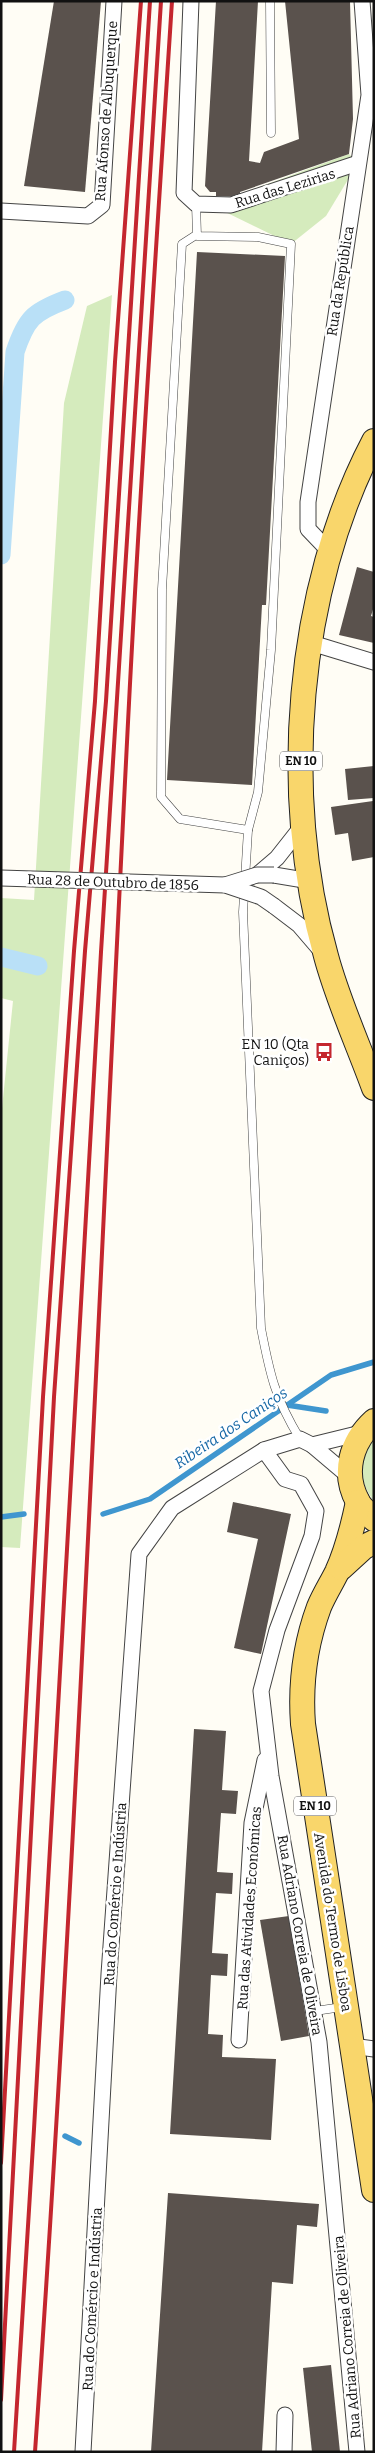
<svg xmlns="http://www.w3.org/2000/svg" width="375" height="2453" viewBox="0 0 375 2453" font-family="Bitter,serif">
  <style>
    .grass { fill: #d5ebbd }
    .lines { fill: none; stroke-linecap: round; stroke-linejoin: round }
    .stream { stroke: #3f96cf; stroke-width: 5.5 }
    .canal { stroke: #b9e0f7; stroke-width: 19 }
    .building { fill: #5a524d }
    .lane-casing { stroke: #444; stroke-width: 9 }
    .street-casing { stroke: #444; stroke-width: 17 }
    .primary-casing { stroke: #222; stroke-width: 26 }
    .lane { stroke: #fff; stroke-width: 8 }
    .street { stroke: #fff; stroke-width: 15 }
    .primary { stroke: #f9d66b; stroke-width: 24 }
    .rail { stroke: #c4262e; stroke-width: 4 }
    .street-bridge-casing { stroke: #444; stroke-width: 17; stroke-linecap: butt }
    .street-bridge { stroke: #fff; stroke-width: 15 }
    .labels { text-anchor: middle; stroke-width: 5; stroke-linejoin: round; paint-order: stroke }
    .shield { fill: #fff; stroke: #585858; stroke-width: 1 }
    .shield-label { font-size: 12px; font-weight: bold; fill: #111 }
    .street-label { font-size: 14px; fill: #111; stroke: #fff }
    .poi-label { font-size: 14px; fill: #111; stroke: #fff; text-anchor: end }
    .water-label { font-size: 15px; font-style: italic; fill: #1768a6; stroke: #fff }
  </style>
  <rect width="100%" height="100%" fill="#fffdf5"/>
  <g class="grass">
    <polygon points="349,154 358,163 326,216 291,244 211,205"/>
    <polygon points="112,295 20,1548 1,1547 1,1118 13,1001 1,998 1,898 34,900 64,403 87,306"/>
    <path d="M374,1435V1502C356,1475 359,1462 374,1435Z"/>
  </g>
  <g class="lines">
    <g class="stream">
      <polyline points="287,1405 326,1411"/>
      <polyline points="103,1514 150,1499 331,1375 374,1362"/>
      <polyline points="1,1517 24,1514"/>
      <polyline points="65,2136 79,2143"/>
    </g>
    <g class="canal">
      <path d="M1,555L15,352C26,319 33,312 65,300"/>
      <polyline points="1,957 38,966"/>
    </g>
  </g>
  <g class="building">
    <polygon points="54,1 101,1 85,192 24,186"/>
    <polygon points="216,1 258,1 249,161 260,163 264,152 299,139 285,1 350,1 353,119 349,154 240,192 240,197 216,196 216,192 210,192 205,186"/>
    <polygon points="197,252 285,256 266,605 262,605 252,785 167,780"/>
    <polygon points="357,567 374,572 374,606 371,616 374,617 374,643 339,635"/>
    <polygon points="374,766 374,798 348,800 345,769"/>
    <polygon points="373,801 374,857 352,861 348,833 335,835 331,807"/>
    <polygon points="233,1502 291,1514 261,1654 234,1648 258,1539 227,1532"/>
    <polygon points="194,1729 226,1731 222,1790 238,1791 236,1814 221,1813 217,1872 233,1873 232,1894 216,1893 212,1953 228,1954 227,1976 211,1975 208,2034 223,2035 222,2057 276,2059 271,2140 170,2134"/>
    <polygon points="289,1916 309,2036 281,2041 260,1920"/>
    <polygon points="168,2193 319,2204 317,2227 297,2225 293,2284 272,2282 262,2452 151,2452"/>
    <polygon points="331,2365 340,2452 312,2452 303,2368"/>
  </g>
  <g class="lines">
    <g class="lane-casing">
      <g id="lane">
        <polyline points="270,1 271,133"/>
        <polyline points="196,204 197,236 258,237 291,244 271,650 258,792 248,830 180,819 161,797 162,589 182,244 196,235"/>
        <path d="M248,830L243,912L261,1328C270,1375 275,1398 300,1439"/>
        <polyline points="315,2011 342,2007"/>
      </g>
    </g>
    <g class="street-casing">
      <g id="street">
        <polyline points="191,1 184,193 196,204 231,205 358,163"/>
        <polyline points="1,211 88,216 102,205 114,1"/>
        <polyline points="330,552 308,529 308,502 369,95 362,1"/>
        <polyline points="308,640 318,645 374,662"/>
        <polyline points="257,875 277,858 303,825"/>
        <polyline points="274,875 310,881"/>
        <polyline points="274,906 299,925 323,953"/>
        <polyline points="312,1445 361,1433"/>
        <polyline points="264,1450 285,1479 301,1484 316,1511 312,1536 277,1630 261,1691 271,1776 319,2042 357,2452"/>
        <polyline points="239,2040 252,1823 265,1760"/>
        <polyline points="352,2046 374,2049"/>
        <polyline points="83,2452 109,1974 139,1554 172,1508 264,1450 300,1439 312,1445 351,1478"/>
        <polyline points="284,2452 285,2415"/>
      </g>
    </g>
    <g class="primary-casing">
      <g id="primary">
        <path d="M374,441C296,589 280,795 326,956C338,1001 358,1044 374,1088"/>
        <path d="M374,1421C351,1442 342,1473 358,1502C361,1508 369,1514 374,1519"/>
        <path d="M358,1502C353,1526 347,1550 337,1572C331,1584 324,1595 319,1607C305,1645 300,1683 303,1724L374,2190"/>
        <polyline points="341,1568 364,1547 374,1542"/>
      </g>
    </g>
    <use href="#lane" class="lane"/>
    <use href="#street" class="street"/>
    <use href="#primary" class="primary"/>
    <g class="rail">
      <polyline points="1,2163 43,1397 74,951 95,701 115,362 141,1"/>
      <polyline points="1,2400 54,1397 85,951 106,701 150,1"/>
      <polyline points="14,2452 34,2129 101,952 161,1"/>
      <path d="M35,2452C76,1869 99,1286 129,703C141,469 157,235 172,1"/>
    </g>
    <g class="street-bridge-casing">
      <g id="street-bridge">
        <polyline points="1,878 225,885 261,897 274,906"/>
        <polyline points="225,885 257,875 274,875"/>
      </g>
    </g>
    <use href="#street-bridge" class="street-bridge"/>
  </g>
  <defs>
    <g id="bus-bare" transform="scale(1.5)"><path d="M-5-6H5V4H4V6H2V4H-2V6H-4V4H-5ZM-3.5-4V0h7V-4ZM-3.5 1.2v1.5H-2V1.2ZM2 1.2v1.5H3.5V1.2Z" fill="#c4262e" stroke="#fff" stroke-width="2.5" paint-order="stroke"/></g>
  </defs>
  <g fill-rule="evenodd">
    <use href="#bus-bare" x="324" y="1052"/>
  </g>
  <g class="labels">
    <g class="shield">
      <rect x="280" y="751.5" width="42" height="19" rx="4"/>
      <rect x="294" y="1796.5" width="42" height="19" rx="4"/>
    </g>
    <g class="shield-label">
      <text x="301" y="765">EN 10</text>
      <text x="315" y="1810">EN 10</text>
    </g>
    <g class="street-label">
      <text transform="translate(106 111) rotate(-86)" y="5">Rua Afonso de Albuquerque</text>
      <text transform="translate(285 188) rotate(-17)" y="5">Rua das Lezirias</text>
      <text transform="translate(340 281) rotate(-81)" y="5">Rua da República</text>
      <text transform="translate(113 882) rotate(2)" y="5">Rua 28 de Outubro de 1856</text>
      <text transform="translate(115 1894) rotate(-86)" y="5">Rua do Comércio e Indústria</text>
      <text transform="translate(249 1908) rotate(-86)" y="5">Rua das Atividades Económicas</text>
      <text transform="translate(333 1922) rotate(81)" y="5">Avenida do Termo de Lisboa</text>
      <text transform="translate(300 1935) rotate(80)" y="5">Rua Adriano Correia de Oliveira</text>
      <text transform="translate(92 2299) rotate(-87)" y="5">Rua do Comércio e Indústria</text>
      <text transform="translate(347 2337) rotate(-95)" y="5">Rua Adriano Correia de Oliveira</text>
    </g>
    <g class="poi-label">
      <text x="309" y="1049">EN 10 (Qta<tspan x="309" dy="16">Caniços)</tspan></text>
    </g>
    <g class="water-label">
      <text transform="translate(231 1428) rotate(-34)" y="5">Ribeira dos Caniços</text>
    </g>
  </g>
  <rect width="375" height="2453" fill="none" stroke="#111111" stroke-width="5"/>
</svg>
